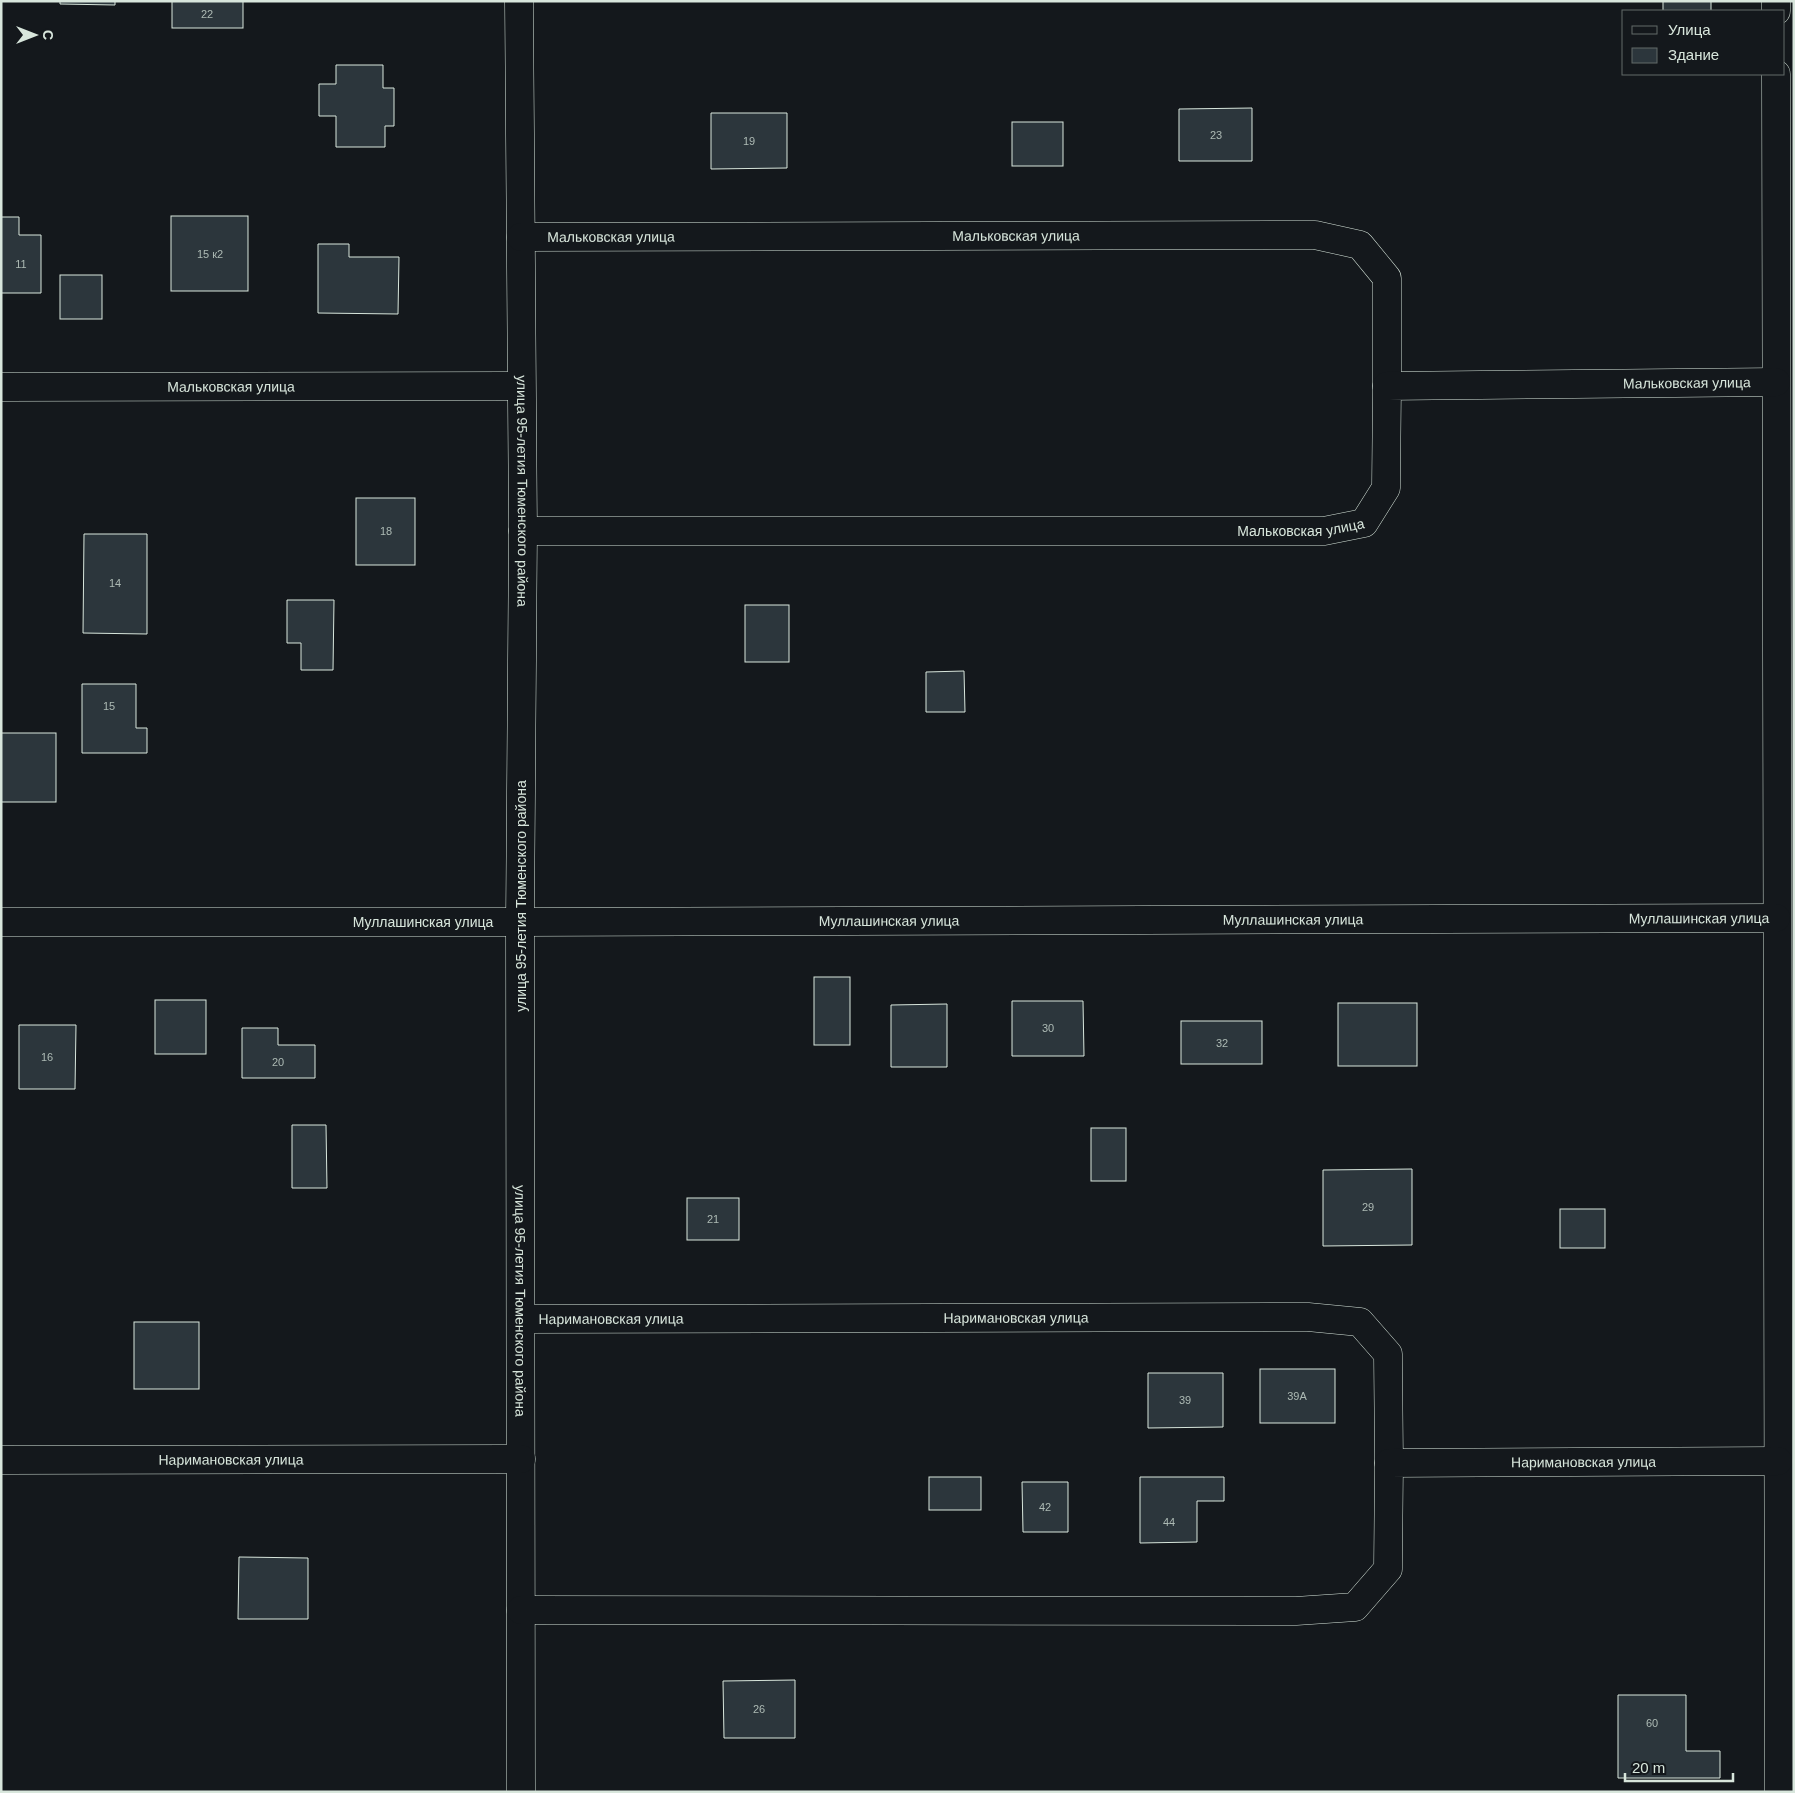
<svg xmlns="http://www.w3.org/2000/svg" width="1795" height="1793" viewBox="0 0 1795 1793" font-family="Helvetica,sans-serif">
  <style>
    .building { fill: #2c363c; stroke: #d8e6dc }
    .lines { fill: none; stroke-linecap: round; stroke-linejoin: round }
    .minor-casing { stroke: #d8e6dc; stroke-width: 29 }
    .minor { stroke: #14181c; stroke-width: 28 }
    .labels { text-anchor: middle; stroke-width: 4; stroke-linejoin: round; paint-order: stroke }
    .number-label { font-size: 11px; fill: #adbab4 }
    .street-label { font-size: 14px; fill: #d8e6dc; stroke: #14181c }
  </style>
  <rect width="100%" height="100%" fill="#14181c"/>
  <g class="building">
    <polygon points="60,1 115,1 115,5 60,4"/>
    <rect x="172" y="1" width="71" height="27"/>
    <rect x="1663" y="1" width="48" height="10"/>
    <polygon points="336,65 383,65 383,88 394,88 394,126 385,126 385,147 336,147 336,116 319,116 319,84 336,84"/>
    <polygon points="1252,108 1252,161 1179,161 1179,109"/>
    <polygon points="711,113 787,113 787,168 711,169"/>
    <rect x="1012" y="122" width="51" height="44"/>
    <rect x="171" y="216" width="77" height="75"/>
    <polygon points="1,217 19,217 19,235 41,235 41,293 1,293"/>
    <polygon points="318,244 349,244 349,257 399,257 398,314 318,313"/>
    <rect x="60" y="275" width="42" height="44"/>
    <rect x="356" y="498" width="59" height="67"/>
    <polygon points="84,534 147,534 147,634 83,633"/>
    <polygon points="287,600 334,600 333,670 301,670 301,643 287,643"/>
    <rect x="745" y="605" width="44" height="57"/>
    <polygon points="964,671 965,712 926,712 926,672"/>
    <polygon points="82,684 136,684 136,728 147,728 147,753 82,753"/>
    <rect x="1" y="733" width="55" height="69"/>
    <rect x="814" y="977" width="36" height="68"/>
    <rect x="155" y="1000" width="51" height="54"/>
    <polygon points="1012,1001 1083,1001 1084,1056 1012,1056"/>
    <rect x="1338" y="1003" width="79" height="63"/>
    <polygon points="947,1004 947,1067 891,1067 891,1005"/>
    <rect x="1181" y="1021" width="81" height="43"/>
    <polygon points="19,1025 76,1025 75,1089 19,1089"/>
    <polygon points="242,1028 278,1028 278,1045 315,1045 315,1078 242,1078"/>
    <polygon points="292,1125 326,1125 327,1188 292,1188"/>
    <rect x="1091" y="1128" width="35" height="53"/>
    <polygon points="1412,1169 1412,1245 1323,1246 1323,1170"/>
    <rect x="687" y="1198" width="52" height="42"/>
    <rect x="1560" y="1209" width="45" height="39"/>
    <rect x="134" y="1322" width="65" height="67"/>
    <rect x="1260" y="1369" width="75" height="54"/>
    <polygon points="1148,1373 1223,1373 1223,1427 1148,1428"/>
    <rect x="929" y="1477" width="52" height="33"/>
    <polygon points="1140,1477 1224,1477 1224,1501 1197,1501 1197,1542 1140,1543"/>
    <polygon points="1022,1482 1068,1482 1068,1532 1023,1532"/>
    <polygon points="239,1557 308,1558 308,1619 238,1619"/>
    <polygon points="795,1680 795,1738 724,1738 723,1681"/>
    <polygon points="1618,1695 1686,1695 1686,1751 1720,1751 1720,1778 1618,1778"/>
  </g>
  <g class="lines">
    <g class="minor-casing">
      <g id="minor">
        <path id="s1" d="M519,1L523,531L520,922L521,1792"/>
        <polyline points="1776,1 1776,11"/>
        <polyline points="1776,74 1779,1792"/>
        <path id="s2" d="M521,237L1315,235L1360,245L1387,278V386"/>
        <path id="s3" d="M1,387L521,386"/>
        <path id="s4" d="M523,531H1324L1364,523L1386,488L1387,386L1776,382"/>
        <path id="s5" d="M1,922H520L1776,918"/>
        <path id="s6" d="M521,1319L1308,1317L1360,1322L1388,1354L1389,1463"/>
        <path id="s7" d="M1,1460L521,1459"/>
        <path id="s8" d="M521,1610L1296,1611L1355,1607L1388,1569L1389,1463L1778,1461"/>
      </g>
    </g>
    <use href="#minor" class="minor"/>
  </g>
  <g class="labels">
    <g class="number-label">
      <text x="207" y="18">22</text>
      <text x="1216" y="139">23</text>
      <text x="749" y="145">19</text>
      <text x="210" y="258">15 к2</text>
      <text x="21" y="268">11</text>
      <text x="386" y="535">18</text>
      <text x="115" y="587">14</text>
      <text x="109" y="710">15</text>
      <text x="1048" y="1032">30</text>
      <text x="1222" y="1047">32</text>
      <text x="47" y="1061">16</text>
      <text x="278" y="1066">20</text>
      <text x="1368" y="1211">29</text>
      <text x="713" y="1223">21</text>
      <text x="1297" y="1400">39А</text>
      <text x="1185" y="1404">39</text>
      <text x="1045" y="1511">42</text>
      <text x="1169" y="1526">44</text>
      <text x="759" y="1713">26</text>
      <text x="1652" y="1727">60</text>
    </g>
    <g class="street-label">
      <text dy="5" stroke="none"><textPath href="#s2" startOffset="495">Мальковская улица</textPath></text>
      <text dy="5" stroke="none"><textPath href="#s2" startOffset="90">Мальковская улица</textPath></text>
      <text dy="5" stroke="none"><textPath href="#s4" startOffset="1285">Мальковская улица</textPath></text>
      <text dy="5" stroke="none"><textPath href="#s3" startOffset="230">Мальковская улица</textPath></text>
      <text dy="5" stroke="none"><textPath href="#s1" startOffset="490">улица 95-летия Тюменского района</textPath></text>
      <text dy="5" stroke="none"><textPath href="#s4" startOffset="778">Мальковская улица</textPath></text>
      <text transform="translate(521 896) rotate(-90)" y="5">улица 95-летия Тюменского района</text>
      <text dy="5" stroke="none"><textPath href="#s5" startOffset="1698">Муллашинская улица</textPath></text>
      <text dy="5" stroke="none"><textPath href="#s5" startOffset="1292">Муллашинская улица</textPath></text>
      <text dy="5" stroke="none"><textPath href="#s5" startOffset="888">Муллашинская улица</textPath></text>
      <text dy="5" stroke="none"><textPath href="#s5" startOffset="422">Муллашинская улица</textPath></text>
      <text dy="5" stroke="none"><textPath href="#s1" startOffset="1300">улица 95-летия Тюменского района</textPath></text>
      <text dy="5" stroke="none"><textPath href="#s6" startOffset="495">Наримановская улица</textPath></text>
      <text dy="5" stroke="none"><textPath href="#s6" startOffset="90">Наримановская улица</textPath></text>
      <text dy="5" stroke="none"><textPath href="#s7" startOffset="230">Наримановская улица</textPath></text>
      <text dy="5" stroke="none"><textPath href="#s8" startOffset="1185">Наримановская улица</textPath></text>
    </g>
  </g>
  <rect width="1795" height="1793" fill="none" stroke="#d8e6dc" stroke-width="5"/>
  <rect x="1622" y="10" width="162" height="65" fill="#14181c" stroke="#626a69"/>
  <rect x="1632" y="26" width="25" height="8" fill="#14181c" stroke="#626a69"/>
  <text x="1668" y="35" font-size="15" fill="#d8e6dc">Улица</text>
  <rect x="1632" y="48" width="25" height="15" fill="#2c363c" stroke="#626a69"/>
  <text x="1668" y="60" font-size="15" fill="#d8e6dc">Здание</text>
  <g transform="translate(35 35) rotate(90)" stroke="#14181c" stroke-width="4" paint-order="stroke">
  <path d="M0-4L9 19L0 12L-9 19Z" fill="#d8e6dc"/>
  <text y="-8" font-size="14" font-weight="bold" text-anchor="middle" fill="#d8e6dc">С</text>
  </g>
  <path d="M1625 1773v8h108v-8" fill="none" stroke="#d8e6dc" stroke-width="2.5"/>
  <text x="1632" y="1773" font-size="15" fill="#d8e6dc" stroke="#14181c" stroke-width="4" paint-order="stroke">20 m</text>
</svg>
